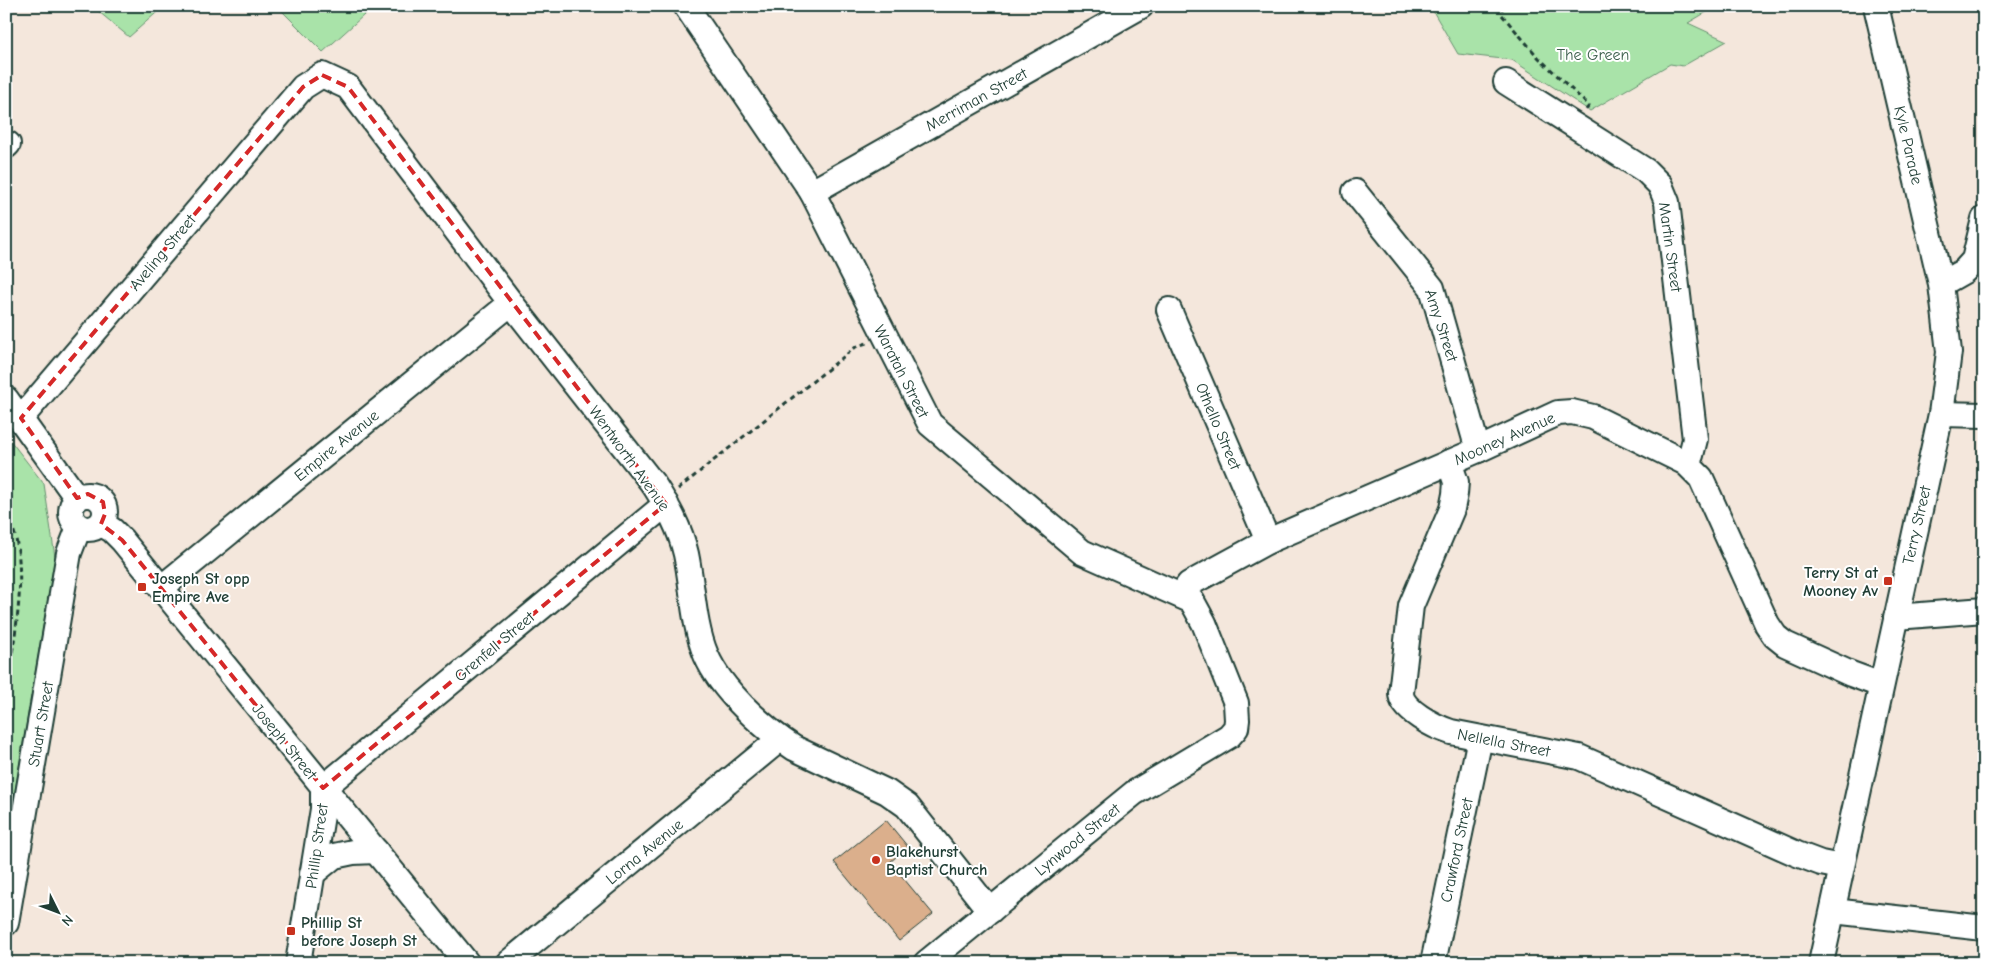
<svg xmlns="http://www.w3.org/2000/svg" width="1990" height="969" viewBox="0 0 1990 969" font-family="'Comic Neue',sans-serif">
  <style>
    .green { fill: #a9e3a9; stroke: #64906e }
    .building { fill: #dbaf8c; stroke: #1f3d34 }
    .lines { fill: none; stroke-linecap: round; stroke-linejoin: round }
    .minor-casing { stroke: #1f3d34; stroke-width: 28 }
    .path { stroke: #1f3d34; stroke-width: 3; stroke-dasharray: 5 4; stroke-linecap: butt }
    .minor { stroke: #fff; stroke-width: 24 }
    .marked { fill: none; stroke: #d62828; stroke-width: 4; stroke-dasharray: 10 6; stroke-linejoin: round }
    .poi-dot { fill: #c8321e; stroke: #fff; stroke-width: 2 }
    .labels { text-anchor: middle; stroke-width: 4; stroke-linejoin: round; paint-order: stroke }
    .park-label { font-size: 16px; fill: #3b5e4b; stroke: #fff }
    .street-label { font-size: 16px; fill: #1f3d34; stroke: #fff }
    .poi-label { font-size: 16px; font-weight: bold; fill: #1f3d34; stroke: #fff; text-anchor: start }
  </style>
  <rect width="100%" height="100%" fill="#f4e7dc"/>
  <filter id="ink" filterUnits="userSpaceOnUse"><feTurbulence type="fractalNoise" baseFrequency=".02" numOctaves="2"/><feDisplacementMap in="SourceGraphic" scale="10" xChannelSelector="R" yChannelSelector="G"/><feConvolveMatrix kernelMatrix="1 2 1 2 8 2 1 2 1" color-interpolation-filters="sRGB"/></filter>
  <g filter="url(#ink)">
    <g class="green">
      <polygon points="92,6 164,6 129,37"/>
      <polygon points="277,6 374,6 323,52"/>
      <polygon points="1430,6 1717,6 1688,23 1727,41 1683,66 1670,64 1590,111 1512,60 1458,54"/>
      <polygon points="6,435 44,484 55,557 6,843"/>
    </g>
    <polygon class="building" points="886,820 908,847 890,862 933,914 899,941 834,862"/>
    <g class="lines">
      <g class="minor-casing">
        <g id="minor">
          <polyline points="686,6 812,192 930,424 1082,552 1192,601 1204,623 1236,703 1237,720 1236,728 1229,736 1134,793 926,963"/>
          <polyline points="1506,82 1646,171 1660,185 1667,202 1695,439 1691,455 1686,463"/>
          <polyline points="6,146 8,144"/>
          <polyline points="812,192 1141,6"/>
          <polyline points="1355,192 1432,288 1478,450"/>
          <polyline points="1941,284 1964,271 1974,260 1984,219"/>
          <polyline points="1169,310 1268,541"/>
          <polyline points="6,399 77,498"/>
          <polyline points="1941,414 1984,415"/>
          <path d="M21,418L303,87L322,75L348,87L511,303L654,485C668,507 680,528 686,554C693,587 693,624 706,655C721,690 763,728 794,748L887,792L907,806L990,911"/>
          <path d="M1449,462L1456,482L1455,494L1452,509L1411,606L1401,693C1401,710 1435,727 1451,732L1579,757L1797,854L1821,863L1841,867"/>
          <circle cx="88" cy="512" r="17"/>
          <polyline points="101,524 112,530 122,540 467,963"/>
          <polyline points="161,588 511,303"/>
          <polyline points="1181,595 1189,584 1268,541 1478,450 1558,413 1572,412 1593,417 1686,463 1701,478 1767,624 1775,636 1785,644 1851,674 1881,685"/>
          <polyline points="1896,617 1984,610"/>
          <polyline points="323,788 666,504"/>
          <polyline points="312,874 334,856 353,852 376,851"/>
          <polyline points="1833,911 1984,928"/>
          <polyline points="6,923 69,553 79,527"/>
          <polyline points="298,963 323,809 323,788"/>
          <polyline points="508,963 780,739"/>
          <polyline points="1433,963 1480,738"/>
          <polyline points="1821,963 1941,414 1949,352 1941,284 1876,6"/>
        </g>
      </g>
      <g class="path">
        <polyline points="1502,6 1502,15 1539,58 1589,106 1585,111"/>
        <polyline points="1533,6 1536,6"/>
        <polyline points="678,489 857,346 867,343"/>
        <path d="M6,515C31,550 16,641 6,681"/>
      </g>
      <use href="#minor" class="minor"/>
    </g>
  </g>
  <path class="marked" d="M322,75L348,87L666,504L323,788L122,540L101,524L105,514L103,502L88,494L77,498L21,418L303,87Z"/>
  <g class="poi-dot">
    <rect x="1883" y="576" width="10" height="10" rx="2.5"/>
    <rect x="137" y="582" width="10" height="10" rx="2.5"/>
    <circle cx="876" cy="860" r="5"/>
    <rect x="286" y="926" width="10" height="10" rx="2.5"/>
  </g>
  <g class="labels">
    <g class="park-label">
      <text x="1593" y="60">The Green</text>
    </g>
    <g class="street-label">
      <text transform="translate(976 99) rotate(-29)" y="6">Merriman Street</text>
      <text transform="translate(1909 145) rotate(77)" y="6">Kyle Parade</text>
      <text transform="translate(1671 247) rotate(82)" y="6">Martin Street</text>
      <text transform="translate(162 252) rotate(-50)" y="6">Aveling Street</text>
      <text transform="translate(1442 325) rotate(72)" y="6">Amy Street</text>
      <text transform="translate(902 371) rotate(63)" y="6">Waratah Street</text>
      <text transform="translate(1219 426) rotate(67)" y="6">Othello Street</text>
      <text transform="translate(1504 438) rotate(-24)" y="6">Mooney Avenue</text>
      <text transform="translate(336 445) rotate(-39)" y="6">Empire Avenue</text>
      <text transform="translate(630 458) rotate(54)" y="6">Wentworth Avenue</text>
      <text transform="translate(1916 525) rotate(-77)" y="6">Terry Street</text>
      <text transform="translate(494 646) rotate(-40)" y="6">Grenfell Street</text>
      <text transform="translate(40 724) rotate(-80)" y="6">Stuart Street</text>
      <text transform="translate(285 741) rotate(51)" y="6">Joseph Street</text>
      <text transform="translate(1504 742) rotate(11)" y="6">Nellella Street</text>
      <text transform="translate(1077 839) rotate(-39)" y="6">Lynwood Street</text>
      <text transform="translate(316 846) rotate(-82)" y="6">Phillip Street</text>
      <text transform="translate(1456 850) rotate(-78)" y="6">Crawford Street</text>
      <text transform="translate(644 851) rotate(-39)" y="6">Lorna Avenue</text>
    </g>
    <g class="poi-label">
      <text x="1878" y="578" text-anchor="end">Terry St at<tspan x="1878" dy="18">Mooney Av</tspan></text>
      <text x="152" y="584">Joseph St opp<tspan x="152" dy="18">Empire Ave</tspan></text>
      <text x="886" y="857">Blakehurst<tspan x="886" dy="18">Baptist Church</tspan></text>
      <text x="301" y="928">Phillip St<tspan x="301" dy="18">before Joseph St</tspan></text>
    </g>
  </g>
  <rect width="1990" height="969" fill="none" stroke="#fff" stroke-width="25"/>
  <rect x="12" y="12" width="1965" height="944" fill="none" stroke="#1f3d34" stroke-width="2" filter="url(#ink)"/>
  <g transform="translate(58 912) rotate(132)" stroke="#ffffff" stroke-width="4" paint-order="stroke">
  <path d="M0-4L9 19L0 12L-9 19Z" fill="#1f3d34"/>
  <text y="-8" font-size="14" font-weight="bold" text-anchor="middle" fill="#1f3d34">N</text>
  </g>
</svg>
